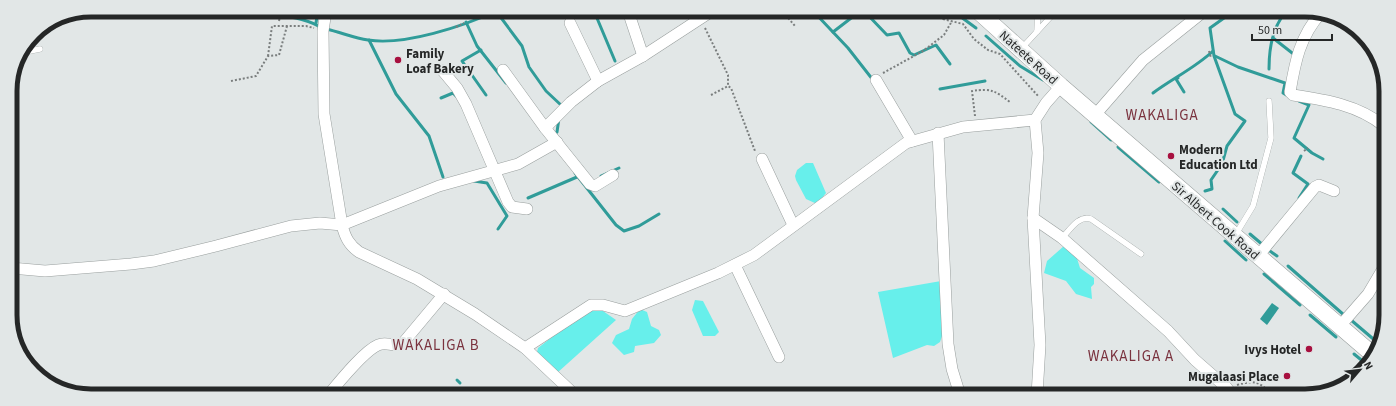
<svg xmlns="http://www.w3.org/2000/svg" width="1396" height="406" viewBox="0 0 1396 406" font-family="'Source Sans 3',sans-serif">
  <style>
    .green { fill: #67efeb }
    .water { fill: #309c99 }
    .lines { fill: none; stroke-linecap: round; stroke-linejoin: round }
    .stream { stroke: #309c99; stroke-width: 3 }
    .service-casing { stroke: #999f9e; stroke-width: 6 }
    .minor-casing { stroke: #999f9e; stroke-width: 12 }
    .secondary-casing { stroke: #999f9e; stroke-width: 17 }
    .path { stroke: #7a7e7e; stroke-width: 2; stroke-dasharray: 2 2; stroke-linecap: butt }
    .service { stroke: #fff; stroke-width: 5.5 }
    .minor { stroke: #fff; stroke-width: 11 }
    .secondary { stroke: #fff; stroke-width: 16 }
    .poi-dot { fill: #a7103f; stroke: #e2e7e7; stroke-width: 1.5 }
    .labels { text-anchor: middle; stroke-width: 4; stroke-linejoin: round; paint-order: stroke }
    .poi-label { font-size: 13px; font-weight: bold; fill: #252727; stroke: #e2e7e7; text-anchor: start }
    .street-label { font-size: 13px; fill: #252727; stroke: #e2e7e7 }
    .quarter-label { font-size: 15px; letter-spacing: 1px; fill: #7a323e; stroke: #e2e7e7 }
    .rim { fill: none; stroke: #252727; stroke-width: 5 }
  </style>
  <rect width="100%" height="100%" fill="#e2e7e7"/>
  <g class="green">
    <polygon points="806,163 813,163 826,193 817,204 806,199 796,180 795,176 797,170"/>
    <polygon points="1064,246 1075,252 1080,268 1094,278 1094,284 1091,287 1092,299 1076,294 1066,281 1044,273 1047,261"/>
    <polygon points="941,281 942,336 940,342 934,346 927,345 893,358 878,292"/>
    <polygon points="695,300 703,301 719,332 715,336 703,336 692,310"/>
    <polygon points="595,308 603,311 616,320 557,373 537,352 538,348 579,316"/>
    <polygon points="640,309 647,312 651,326 659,330 661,335 654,343 635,346 634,352 624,355 612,343 616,335 629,329 632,319"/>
    <polygon points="1143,387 1150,396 1131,395 1130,391"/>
  </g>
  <polygon class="water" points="1272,303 1279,308 1267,325 1260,319"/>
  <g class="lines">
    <g class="stream">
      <path d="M260,10C275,14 311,19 321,28"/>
      <polyline points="496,11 522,46 529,67 546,91 562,106"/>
      <polyline points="594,11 615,61"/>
      <polyline points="814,12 848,48 873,80"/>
      <polyline points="865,12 887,35 899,33 910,53 914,55 936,45 950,64"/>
      <polyline points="943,12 946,17 961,17 976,28"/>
      <polyline points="466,22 477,46 506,83"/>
      <polyline points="316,23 318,10"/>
      <path d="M326,29C340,32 354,38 368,40C404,46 464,26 496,11"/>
      <polyline points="833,32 859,12"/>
      <polyline points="986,36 1020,66 1043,80"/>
      <polyline points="1273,38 1296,56"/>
      <polyline points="369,40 396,94 429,136 443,177"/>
      <polyline points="481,50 462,61 486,95"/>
      <polyline points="1215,56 1238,67 1285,83 1283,93 1288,96"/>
      <path d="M1269,69C1269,49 1272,28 1285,13"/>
      <polyline points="1178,78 1176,79 1184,92"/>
      <polyline points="940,89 985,81"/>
      <path d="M1153,93C1173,78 1195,68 1213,51"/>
      <polyline points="441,98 453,93 456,96"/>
      <polyline points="1299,101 1309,105 1294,138 1312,153 1323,159"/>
      <polyline points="1091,122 1111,140"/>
      <polyline points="554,135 557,132 559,118"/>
      <polyline points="1118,147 1159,182"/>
      <polyline points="575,173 616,225 624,231 639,226 659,214"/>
      <polyline points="601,176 619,168"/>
      <polyline points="474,181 487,183 507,216 498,229"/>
      <polyline points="1205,191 1212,189 1211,180 1222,164 1227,146 1245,121 1235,114 1214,56 1210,28 1231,13"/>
      <polyline points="528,198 577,177"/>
      <polyline points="1299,198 1308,184 1293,173 1301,156"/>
      <polyline points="1223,209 1237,222"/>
      <polyline points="1250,234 1263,245"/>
      <polyline points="1225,241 1246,260"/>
      <polyline points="1267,249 1277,256"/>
      <polyline points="1288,266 1344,315"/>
      <polyline points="1264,274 1300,305"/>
      <polyline points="11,305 13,313"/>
      <polyline points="1310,315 1336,337"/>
      <polyline points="1351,320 1378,343"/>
      <polyline points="17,322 20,342"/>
      <polyline points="1354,354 1365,363"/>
      <polyline points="457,380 460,383"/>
    </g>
    <g class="service-casing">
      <g id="service">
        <polyline points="1037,31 1038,12"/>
        <polyline points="1021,49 1055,12"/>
        <polyline points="20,53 40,49"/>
        <polyline points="1236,234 1253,206 1271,138 1269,101"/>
        <path d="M1062,238C1070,230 1078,215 1091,219L1141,254"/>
      </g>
    </g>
    <g class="minor-casing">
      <g id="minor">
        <path d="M326,11L323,31L324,114L342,225C345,237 349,245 359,252L417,279L475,314L525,348L574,394"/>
        <polyline points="628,11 643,56"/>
        <path d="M1321,13C1300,36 1295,62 1290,92L1293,95C1326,100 1358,105 1384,126"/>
        <polyline points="570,23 598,81"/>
        <polyline points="442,70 457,88 466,104 508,202 512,207 527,209"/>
        <polyline points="503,70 545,128 590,184 595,186 613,175"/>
        <polyline points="876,80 912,141"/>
        <polyline points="1095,115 1143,60 1203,12"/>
        <polyline points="545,128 571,102 598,81 643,56 712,11"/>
        <polyline points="938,133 948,344 952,369 960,395"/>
        <polyline points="762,159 793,225"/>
        <polyline points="1033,218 1062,238 1168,331 1195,360 1227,388 1233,396"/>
        <polyline points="1258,256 1315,187 1319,185 1334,191"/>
        <polyline points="735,265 779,357"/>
        <polyline points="11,268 45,271 131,264 154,261 216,246 291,226 320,223 342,225 439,186 518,164 557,142"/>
        <polyline points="1340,326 1368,294 1384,267"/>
        <polyline points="525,348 591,305 603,305 625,311 718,273 754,255 906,143 963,127 1035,120"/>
        <path d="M329,394C340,381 364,351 378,345C387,341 394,348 403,343L444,294"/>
        <polyline points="1037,395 1040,345 1033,218 1038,153 1035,120 1046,103 1061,86"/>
      </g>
    </g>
    <g class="secondary-casing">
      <polyline id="secondary" points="979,12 1061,86 1371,353"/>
    </g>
    <g class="path">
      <polyline points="276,10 305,17"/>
      <polyline points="783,12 795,26"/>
      <polyline points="939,12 943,19 963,24 974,39 988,50 1000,54 1039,97"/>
      <polyline points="279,21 281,12"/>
      <polyline points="456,27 464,23"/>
      <polyline points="705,28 728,75 728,86"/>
      <polyline points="1209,51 1211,58"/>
      <polyline points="268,56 272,26 306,26 314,28"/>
      <polyline points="883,73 923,51 944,35 952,21"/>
      <polyline points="231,81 256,76 268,56 279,55 287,26"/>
      <polyline points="711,95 728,86 731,88 755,151"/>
      <path d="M975,116L972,91C992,88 995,91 1010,102"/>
      <polyline points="1304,151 1308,148"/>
      <path d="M1237,385C1257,379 1260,383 1274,396"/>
    </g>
    <use href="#service" class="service"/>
    <use href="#minor" class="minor"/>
    <use href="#secondary" class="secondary"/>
  </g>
  <g class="poi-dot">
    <circle cx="398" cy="60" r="4"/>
    <circle cx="1171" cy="156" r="4"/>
    <circle cx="1309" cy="349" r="4"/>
    <circle cx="1287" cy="376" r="4"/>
  </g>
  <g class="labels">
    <g class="poi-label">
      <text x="406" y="58">Family<tspan x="406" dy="15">Loaf Bakery</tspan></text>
      <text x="1179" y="154">Modern<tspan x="1179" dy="15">Education Ltd</tspan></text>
      <text x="1301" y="354" text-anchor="end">Ivys Hotel</text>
      <text x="1279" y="381" text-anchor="end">Mugalaasi Place</text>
    </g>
    <g class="street-label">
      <text transform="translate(1029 57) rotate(42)" y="5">Nateete Road</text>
      <text transform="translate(1216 220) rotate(41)" y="5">Sir Albert Cook Road</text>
    </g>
    <g class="quarter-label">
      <text x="1162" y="120">WAKALIGA</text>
      <text x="436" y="350">WAKALIGA B</text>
      <text x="1131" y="361">WAKALIGA A</text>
    </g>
  </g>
  <path d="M0 0H1396V406H0ZM91 17H1305A74 74 0 0 1 1379 91V315A74 74 0 0 1 1305 389H91A74 74 0 0 1 17 315V91A74 74 0 0 1 91 17Z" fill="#e2e7e7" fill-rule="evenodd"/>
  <path class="rim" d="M91 17H1305A74 74 0 0 1 1379 91V315A74 74 0 0 1 1305 389H91A74 74 0 0 1 17 315V91A74 74 0 0 1 91 17Z"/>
  <g transform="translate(1360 370) rotate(62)" stroke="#e2e7e7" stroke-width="3" paint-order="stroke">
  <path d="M0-3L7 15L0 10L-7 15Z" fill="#252727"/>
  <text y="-6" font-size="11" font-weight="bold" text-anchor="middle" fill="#252727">N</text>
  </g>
  <path d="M1252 34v6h80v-6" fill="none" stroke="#252727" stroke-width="2"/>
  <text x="1258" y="34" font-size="12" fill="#252727" stroke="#e2e7e7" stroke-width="3" paint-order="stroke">50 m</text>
</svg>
